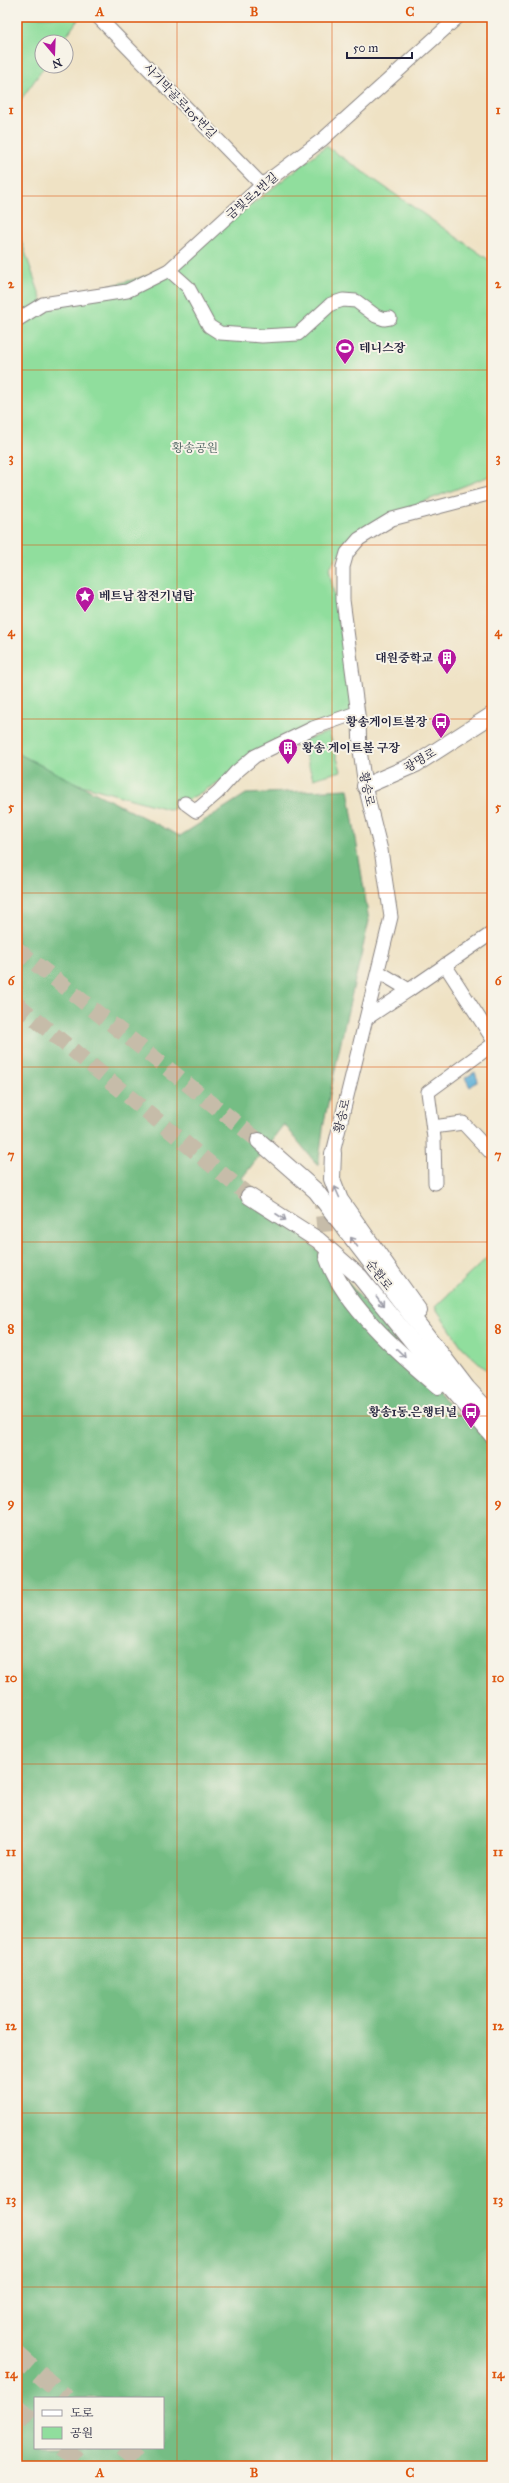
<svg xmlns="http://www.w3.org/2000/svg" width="509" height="2483" viewBox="0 0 509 2483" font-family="'IM FELL Great Primer','Noto Serif KR',serif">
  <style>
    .green { fill: #90de9d; stroke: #59806c }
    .forest { fill: #74bd84; stroke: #4b7060; fill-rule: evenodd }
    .water { fill: #5bafd7; stroke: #3e6889 }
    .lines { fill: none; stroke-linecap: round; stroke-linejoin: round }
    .major-tunnel { stroke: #c6bca9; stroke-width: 16; stroke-dasharray: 16 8; stroke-linecap: butt }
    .highway-tunnel { stroke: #c6bca9; stroke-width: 19; stroke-dasharray: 19 10; stroke-linecap: butt }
    .minor-casing { stroke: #888280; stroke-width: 15 }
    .major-casing { stroke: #888280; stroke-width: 18 }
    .minor { stroke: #fff; stroke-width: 13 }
    .major { stroke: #fff; stroke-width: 16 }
    .oneway { stroke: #9c9ca7 }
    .grid { fill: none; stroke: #de560e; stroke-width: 1; stroke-opacity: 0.55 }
    .labels { text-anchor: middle; stroke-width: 4; stroke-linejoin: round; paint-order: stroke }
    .street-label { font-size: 12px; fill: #22223b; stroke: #f7f3e8 }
    .poi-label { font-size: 12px; font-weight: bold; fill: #22223b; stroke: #f7f3e8; text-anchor: start }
    .park-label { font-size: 12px; fill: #435a58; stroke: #f7f3e8 }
    .neatline { fill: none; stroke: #de560e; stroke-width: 1.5 }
    .grid-label { font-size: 13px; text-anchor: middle; font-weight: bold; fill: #de560e }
  </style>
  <rect width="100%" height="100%" fill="#f7f3e8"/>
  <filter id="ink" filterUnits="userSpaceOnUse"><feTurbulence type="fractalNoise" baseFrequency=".025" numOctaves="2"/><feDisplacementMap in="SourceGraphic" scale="8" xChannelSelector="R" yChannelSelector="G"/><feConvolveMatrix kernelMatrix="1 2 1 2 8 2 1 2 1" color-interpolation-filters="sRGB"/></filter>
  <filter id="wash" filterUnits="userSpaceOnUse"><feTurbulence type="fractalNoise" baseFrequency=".012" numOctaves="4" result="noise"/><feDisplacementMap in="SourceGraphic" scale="16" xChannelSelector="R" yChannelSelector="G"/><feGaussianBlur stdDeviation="0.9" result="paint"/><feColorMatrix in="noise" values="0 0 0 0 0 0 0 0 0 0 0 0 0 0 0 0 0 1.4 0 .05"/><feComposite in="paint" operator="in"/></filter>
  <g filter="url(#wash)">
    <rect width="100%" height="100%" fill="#efe2c4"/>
    <g class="green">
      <polygon points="17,17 80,17 62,42 42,42 42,66 45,66 17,105"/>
      <polygon points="326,146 492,262 492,475 384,517 351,539 329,568 356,713 265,755 171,810 17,767 17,213 21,240 43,304 169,270"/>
      <polygon points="329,732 341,771 313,779 301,741"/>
      <polygon points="492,1253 492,1375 462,1347 435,1307"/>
    </g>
    <path class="forest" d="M17,753L180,836L246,794L348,789L369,921L345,1023L324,1122L318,1166L284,1124L242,1178L337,1269L453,1410L492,1437V2466H17ZM35,2398H163V2448H35Z"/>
    <polygon class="water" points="475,1072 478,1081 470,1087 465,1078"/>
  </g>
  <g filter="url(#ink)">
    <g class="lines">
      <g class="major-tunnel">
        <polyline points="17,949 259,1141"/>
        <polyline points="17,1004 249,1196"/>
        <polyline points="321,1192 327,1256"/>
      </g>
      <g class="highway-tunnel">
        <polyline points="17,2355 66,2398"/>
        <polyline points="17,2408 35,2423"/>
        <polyline points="63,2448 84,2466"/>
        <polyline points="122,2448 143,2466"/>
      </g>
      <g class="minor-casing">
        <g id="minor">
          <polyline points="98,17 262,185"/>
          <polyline points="169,270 188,287 209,326 220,333 262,336 298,334 331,304 343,300 356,301 376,316 384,319 390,318"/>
          <polyline points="17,320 43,304 127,291 169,270 262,185 323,139 458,17"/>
          <polyline points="185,803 196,811 218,792 236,772 255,756 313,728 356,713"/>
          <polyline points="445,965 492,1038"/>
          <polyline points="379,972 409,990 492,933"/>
          <polyline points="367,1018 409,990"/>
          <polyline points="433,1127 463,1123 492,1154"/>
          <polyline points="333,1153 391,917 381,850 365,786 360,750 359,722 343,600 343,567 347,553 359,539 392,519 492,493"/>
          <polyline points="435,1183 434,1138 428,1092 492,1045"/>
        </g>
      </g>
      <g class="major-casing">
        <g id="major">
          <polyline points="365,786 416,764 492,715"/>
          <polyline points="259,1141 316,1191 467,1388 492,1415"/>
          <polyline points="333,1153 332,1179 340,1200 419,1311"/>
          <polyline points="249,1196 318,1240 360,1277 432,1366 492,1435"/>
          <path d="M327,1256C343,1305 400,1354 438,1386"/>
        </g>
      </g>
      <use href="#minor" class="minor"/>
      <use href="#major" class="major"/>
    </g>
    <defs><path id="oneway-shaft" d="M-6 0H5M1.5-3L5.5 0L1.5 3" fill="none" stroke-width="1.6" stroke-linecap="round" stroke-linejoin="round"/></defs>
    <g class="oneway">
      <use href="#oneway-shaft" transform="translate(337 1192) rotate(-114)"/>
      <use href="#oneway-shaft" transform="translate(281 1217) rotate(33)"/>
      <use href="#oneway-shaft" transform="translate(354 1242) rotate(-126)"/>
      <use href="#oneway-shaft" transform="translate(380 1301) rotate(53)"/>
      <use href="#oneway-shaft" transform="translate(401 1353) rotate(44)"/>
    </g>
  </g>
  <path class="grid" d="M177,17V2466M332,17V2466M17,196H492M17,370H492M17,545H492M17,719H492M17,893H492M17,1067H492M17,1242H492M17,1416H492M17,1590H492M17,1764H492M17,1938H492M17,2113H492M17,2287H492"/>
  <defs>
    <g id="stadium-pin" transform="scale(1)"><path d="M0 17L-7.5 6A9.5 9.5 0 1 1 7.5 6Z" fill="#b5179e" stroke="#f7f3e8"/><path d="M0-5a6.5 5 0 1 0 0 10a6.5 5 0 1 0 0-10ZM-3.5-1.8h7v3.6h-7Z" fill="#fff"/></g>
    <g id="sight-pin" transform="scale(1)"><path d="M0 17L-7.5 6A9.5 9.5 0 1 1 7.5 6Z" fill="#b5179e" stroke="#f7f3e8"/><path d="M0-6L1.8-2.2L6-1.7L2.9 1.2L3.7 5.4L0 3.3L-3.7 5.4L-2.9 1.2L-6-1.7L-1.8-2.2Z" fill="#fff"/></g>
    <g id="building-pin" transform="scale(1)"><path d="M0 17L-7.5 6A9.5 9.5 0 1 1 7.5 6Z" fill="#b5179e" stroke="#f7f3e8"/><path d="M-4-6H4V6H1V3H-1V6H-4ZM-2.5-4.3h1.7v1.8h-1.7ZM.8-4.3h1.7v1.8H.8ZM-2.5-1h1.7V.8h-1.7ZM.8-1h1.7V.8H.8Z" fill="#fff"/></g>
    <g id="bus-pin" transform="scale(1)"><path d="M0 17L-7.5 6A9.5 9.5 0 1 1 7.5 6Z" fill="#b5179e" stroke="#f7f3e8"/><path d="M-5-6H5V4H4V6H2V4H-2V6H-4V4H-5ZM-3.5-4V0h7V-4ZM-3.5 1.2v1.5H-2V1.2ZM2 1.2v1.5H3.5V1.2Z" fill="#fff"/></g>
  </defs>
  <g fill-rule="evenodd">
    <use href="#stadium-pin" x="345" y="348"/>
    <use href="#sight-pin" x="85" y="596"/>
    <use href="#building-pin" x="447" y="658"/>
    <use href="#bus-pin" x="441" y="722"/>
    <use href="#building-pin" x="288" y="748"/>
    <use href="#bus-pin" x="471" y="1412"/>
  </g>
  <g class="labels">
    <g class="street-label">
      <text transform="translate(180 101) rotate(46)" y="4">사기막골로105번길</text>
      <text transform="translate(252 196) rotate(-41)" y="4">금빛로2번길</text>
      <text transform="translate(420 760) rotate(-30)" y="4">광명로</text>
      <text transform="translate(367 789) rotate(78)" y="4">황송로</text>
      <text transform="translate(342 1116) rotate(-76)" y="4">황송로</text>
      <text transform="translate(379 1275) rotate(52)" y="4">순환로</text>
    </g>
    <g class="poi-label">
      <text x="359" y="352">테니스장</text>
      <text x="99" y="600">베트남 참전기념탑</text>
      <text x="433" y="662" text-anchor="end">대원중학교</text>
      <text x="427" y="726" text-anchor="end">황송게이트볼장</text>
      <text x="302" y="752">황송 게이트볼 구장</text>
      <text x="457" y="1416" text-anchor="end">황송1동.은행터널</text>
    </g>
    <g class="park-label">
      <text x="195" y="452">황송공원</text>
    </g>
  </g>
  <rect width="509" height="2483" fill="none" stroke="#f7f3e8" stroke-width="44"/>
  <rect x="34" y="2397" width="130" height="52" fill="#f7f3e8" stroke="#a29fa3"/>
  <rect x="42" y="2410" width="20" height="6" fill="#ffffff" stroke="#a29fa3"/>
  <text x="70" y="2417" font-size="12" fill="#22223b">도로</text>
  <rect x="42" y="2427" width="20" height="12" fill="#90de9d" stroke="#a29fa3"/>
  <text x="70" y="2437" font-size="12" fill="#22223b">공원</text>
  <g transform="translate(54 54) rotate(161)"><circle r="19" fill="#f7f3e8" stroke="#a29fa3"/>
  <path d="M0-3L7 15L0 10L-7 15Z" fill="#b5179e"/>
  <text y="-6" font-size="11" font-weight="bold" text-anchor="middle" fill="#22223b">N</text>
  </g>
  <path d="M347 52v6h65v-6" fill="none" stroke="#22223b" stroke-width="2"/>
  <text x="353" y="52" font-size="12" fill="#22223b" stroke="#f7f3e8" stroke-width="3" paint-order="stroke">50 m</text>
  <rect x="22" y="22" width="465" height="2439" class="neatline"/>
  <g class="grid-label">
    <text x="100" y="16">A</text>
    <text x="254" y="16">B</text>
    <text x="410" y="16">C</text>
    <text x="11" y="114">1</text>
    <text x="498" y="114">1</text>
    <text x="11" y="288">2</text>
    <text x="498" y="288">2</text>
    <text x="11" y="462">3</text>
    <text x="498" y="462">3</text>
    <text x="11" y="636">4</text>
    <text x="498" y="636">4</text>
    <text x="11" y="811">5</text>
    <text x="498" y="811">5</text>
    <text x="11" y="985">6</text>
    <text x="498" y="985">6</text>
    <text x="11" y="1159">7</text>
    <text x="498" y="1159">7</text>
    <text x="11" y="1333">8</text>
    <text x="498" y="1333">8</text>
    <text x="11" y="1507">9</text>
    <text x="498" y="1507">9</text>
    <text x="11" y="1682">10</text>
    <text x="498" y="1682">10</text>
    <text x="11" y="1856">11</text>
    <text x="498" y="1856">11</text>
    <text x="11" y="2030">12</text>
    <text x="498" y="2030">12</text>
    <text x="11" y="2204">13</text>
    <text x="498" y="2204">13</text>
    <text x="11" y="2378">14</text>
    <text x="498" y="2378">14</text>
    <text x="100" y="2477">A</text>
    <text x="254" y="2477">B</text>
    <text x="410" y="2477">C</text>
  </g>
</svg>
